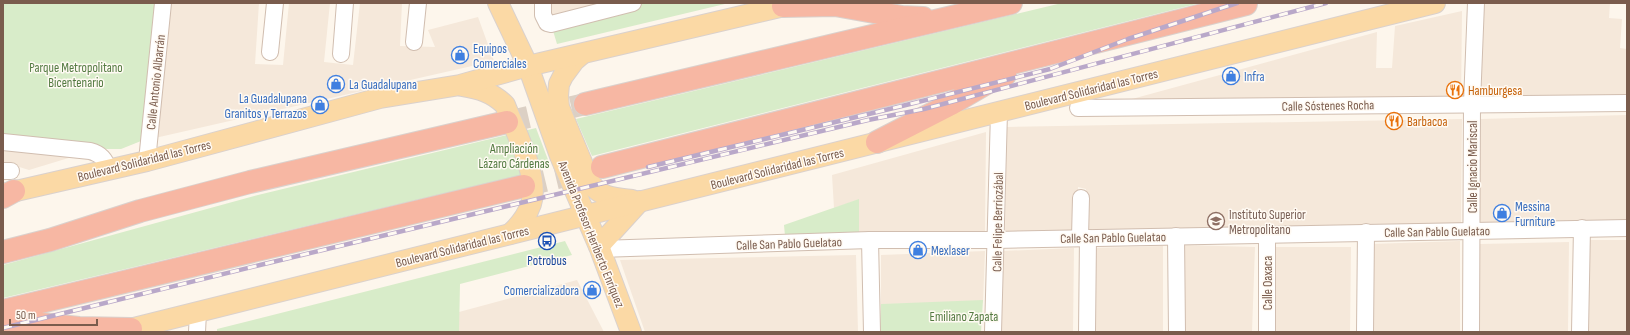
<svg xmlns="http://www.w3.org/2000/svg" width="1630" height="335" viewBox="0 0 1630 335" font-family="'Sofia Sans Condensed',sans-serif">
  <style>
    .residential { fill: #f5e8da }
    .green { fill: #d8ecc9 }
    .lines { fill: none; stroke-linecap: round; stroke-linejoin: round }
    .highway-tunnel { stroke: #dcd0c4; stroke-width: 22; stroke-dasharray: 22 11; stroke-linecap: butt }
    .minor-casing { stroke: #d1beb0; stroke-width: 18 }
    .major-casing { stroke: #dad1cd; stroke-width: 22 }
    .highway-casing { stroke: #dad1cd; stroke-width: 24 }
    .minor { stroke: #fff; stroke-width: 16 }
    .major { stroke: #fbd9a5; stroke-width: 20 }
    .highway { stroke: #f7b7a3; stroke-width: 22 }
    .rail-casing { stroke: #b9a8c9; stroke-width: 4.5 }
    .rail { stroke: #fffaf3; stroke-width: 3; stroke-dasharray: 9; stroke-linecap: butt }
    .labels { text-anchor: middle; stroke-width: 3; stroke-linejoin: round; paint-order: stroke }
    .shop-label { font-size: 13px; fill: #366cbe; stroke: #fffaf3; text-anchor: start }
    .park-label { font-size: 13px; fill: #537a41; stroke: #fffaf3 }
    .street-label { font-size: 13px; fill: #7a5c4d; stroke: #fffaf3 }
    .food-label { font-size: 13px; fill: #c56008; stroke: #fffaf3; text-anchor: start }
    .education-label { font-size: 13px; fill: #785e54; stroke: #fffaf3; text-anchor: start }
    .transit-label { font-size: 13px; fill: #164399; stroke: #fffaf3 }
  </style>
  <rect width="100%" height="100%" fill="#fdf6ec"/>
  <g class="residential">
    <polygon points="169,3 259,3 255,64 283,65 289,3 330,3 324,62 353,65 360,3 402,3 400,46 435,47 428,30 478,17 494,61 155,138"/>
    <polygon points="551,3 614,3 552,21"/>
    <polygon points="1483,3 1610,3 1609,18 1622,19 1620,48 1627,49 1627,98 1479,98"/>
    <polygon points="1462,11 1461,101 1121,102 1377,32 1376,68 1392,68 1395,26"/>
    <polygon points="1627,115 1627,222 1479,223 1481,119"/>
    <polygon points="1462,119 1461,225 1085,230 1086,189 1078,187 1076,231 1005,232 1007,127"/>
    <polygon points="986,132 985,233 859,234 858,200 834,208 832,175"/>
    <polygon points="3,144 85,153 29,170 13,165 3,165"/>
    <polygon points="1588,240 1627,240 1627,332 1586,332"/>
    <polygon points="1460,241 1460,332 1372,332 1371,244"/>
    <polygon points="1569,242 1568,332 1479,332 1480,244"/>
    <polygon points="1184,245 1255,247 1252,332 1183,332"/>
    <polygon points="1163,246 1163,332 1092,332 1090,248"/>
    <polygon points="1271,247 1351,247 1350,332 1272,332"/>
    <polygon points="1074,248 1073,332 999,332 1002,251"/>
    <polygon points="985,251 983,303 881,304 881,255"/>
    <polygon points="856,255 858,332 645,332 620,260"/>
    <polygon points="577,280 604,332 459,332 459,312"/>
  </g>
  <g class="green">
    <polygon points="3,3 155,3 141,141 121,149 107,149 3,138"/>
    <polygon points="640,3 729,3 557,44 551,24"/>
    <polygon points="1062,3 1200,3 592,156 576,119"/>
    <polygon points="536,128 550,165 522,175 3,298 3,265 258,195"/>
    <polygon points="859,199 859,234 785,236 784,225"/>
    <polygon points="565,241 572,255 460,284 459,332 217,332 217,329"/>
    <polygon points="983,300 981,332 880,332 881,304"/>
  </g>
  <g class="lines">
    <g class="highway-tunnel">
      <polyline points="507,122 585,104"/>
      <polyline points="524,186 587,171"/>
    </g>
    <g class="minor-casing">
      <g id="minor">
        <polyline points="543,3 543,15 547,23 551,24 633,3"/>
        <polyline points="414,42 418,3"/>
        <polyline points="270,52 275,3"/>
        <polyline points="341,54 345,3"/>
        <polyline points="1078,108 1627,103"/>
        <path d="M3,142L90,151C101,154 105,159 109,170"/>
        <polyline points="147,161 163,3"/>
        <polyline points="3,171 11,171"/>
        <polyline points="1176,236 1177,332"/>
        <polyline points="1080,237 1081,198"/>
        <polyline points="870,240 872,332"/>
        <polyline points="600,249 870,240 996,240 1627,228"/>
        <polyline points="197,332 198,312"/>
        <polyline points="993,332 999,112"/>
        <polyline points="1087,332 1088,238"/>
        <polyline points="1267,332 1267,234"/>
        <polyline points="1365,332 1366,232"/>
        <polyline points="1471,332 1472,103 1476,3"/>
        <polyline points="1580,332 1582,228"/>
      </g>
    </g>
    <g class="major-casing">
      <g id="major">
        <polyline points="498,3 528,66 560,156 600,249 631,332"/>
        <path d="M581,55L574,61L563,76L559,84L558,96L559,107L591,184C602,198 615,198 632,200"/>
        <path d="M462,86C479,89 492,92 505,105C515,131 540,177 531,204C527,216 519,226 510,234"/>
        <polyline points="3,194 147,161 380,98 460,85 528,66 797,3"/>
        <polyline points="599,246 640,201"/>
        <polyline points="118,332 1435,3"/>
      </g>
    </g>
    <g class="highway-casing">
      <g id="highway">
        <polyline points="783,6 835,5 902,17 923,18"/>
        <polyline points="585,104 1011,3"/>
        <polyline points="877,142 951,104 992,80 1005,75"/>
        <polyline points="602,167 1246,4"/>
        <polyline points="3,197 14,191"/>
        <polyline points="3,252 50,240 140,211 250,182 507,122"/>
        <polyline points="3,311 524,186"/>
        <polyline points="3,320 79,328 131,329"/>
      </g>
    </g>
    <use href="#minor" class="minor"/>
    <use href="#major" class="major"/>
    <use href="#highway" class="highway"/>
    <g class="rail-casing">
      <g id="rail">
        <polyline points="648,167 902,106 1050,69 1128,39 1237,3"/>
        <polyline points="3,328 260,265 868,120 924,109 1326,3"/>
      </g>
    </g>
    <use href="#rail" class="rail"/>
  </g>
  <defs>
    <g id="shop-ring" transform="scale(0.9)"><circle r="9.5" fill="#fffaf3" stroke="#3f7fe0" stroke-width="1.5"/><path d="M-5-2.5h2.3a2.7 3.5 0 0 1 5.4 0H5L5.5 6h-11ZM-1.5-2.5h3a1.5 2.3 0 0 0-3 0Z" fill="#3f7fe0"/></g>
    <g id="restaurant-ring" transform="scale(0.9)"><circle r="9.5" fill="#fffaf3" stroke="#e8710a" stroke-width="1.5"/><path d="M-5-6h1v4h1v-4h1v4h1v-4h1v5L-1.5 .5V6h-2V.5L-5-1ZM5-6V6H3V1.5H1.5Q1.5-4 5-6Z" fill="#e8710a"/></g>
    <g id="school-ring" transform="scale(0.9)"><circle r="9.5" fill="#fffaf3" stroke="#8d6e63" stroke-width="1.5"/><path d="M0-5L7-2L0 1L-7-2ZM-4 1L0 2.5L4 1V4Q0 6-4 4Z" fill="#8d6e63"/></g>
    <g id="bus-ring" transform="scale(0.9)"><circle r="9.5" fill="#fffaf3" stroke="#1a4fb4" stroke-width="1.5"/><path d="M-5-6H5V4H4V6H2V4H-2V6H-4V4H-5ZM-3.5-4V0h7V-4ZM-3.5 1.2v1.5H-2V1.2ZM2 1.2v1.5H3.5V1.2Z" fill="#1a4fb4"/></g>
  </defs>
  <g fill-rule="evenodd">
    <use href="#shop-ring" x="460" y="55"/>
    <use href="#shop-ring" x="1231" y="76"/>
    <use href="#shop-ring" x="336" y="84"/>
    <use href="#restaurant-ring" x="1455" y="90"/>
    <use href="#shop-ring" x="320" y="105"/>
    <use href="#restaurant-ring" x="1394" y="121"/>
    <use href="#shop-ring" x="1502" y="213"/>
    <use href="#school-ring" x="1216" y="221"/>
    <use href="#bus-ring" x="547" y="241"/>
    <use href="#shop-ring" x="918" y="250"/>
    <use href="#shop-ring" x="592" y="290"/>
  </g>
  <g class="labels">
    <g class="shop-label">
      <text x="473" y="53">Equipos<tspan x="473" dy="15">Comerciales</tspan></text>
      <text x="1244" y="81">Infra</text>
      <text x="349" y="89">La Guadalupana</text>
      <text x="307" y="103" text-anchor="end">La Guadalupana<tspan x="307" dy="15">Granitos y Terrazos</tspan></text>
      <text x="1515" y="211">Messina<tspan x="1515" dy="15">Furniture</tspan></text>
      <text x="931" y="255">Mexlaser</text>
      <text x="579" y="295" text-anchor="end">Comercializadora</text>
    </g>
    <g class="park-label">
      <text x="76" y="72">Parque Metropolitano<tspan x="76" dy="15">Bicentenario</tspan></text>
      <text x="514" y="153">Ampliación<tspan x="514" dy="15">Lázaro Cárdenas</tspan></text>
      <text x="964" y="321">Emiliano Zapata</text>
    </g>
    <g class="street-label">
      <text transform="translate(155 82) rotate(-84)" y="5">Calle Antonio Albarrán</text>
      <text transform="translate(1091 89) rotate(-14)" y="5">Boulevard Solidaridad las Torres</text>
      <text transform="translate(1328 105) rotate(-1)" y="5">Calle Sóstenes Rocha</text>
      <text transform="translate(144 160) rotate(-14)" y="5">Boulevard Solidaridad las Torres</text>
      <text transform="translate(1472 167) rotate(-90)" y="5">Calle Ignacio Mariscal</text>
      <text transform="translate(777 168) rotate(-14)" y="5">Boulevard Solidaridad las Torres</text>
      <text transform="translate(997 222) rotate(-89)" y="5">Calle Felipe Berriozábal</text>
      <text transform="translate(1437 231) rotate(-1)" y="5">Calle San Pablo Guelatao</text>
      <text transform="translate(592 234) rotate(68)" y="5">Avenida Profesor Heriberto Enríquez</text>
      <text transform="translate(1113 237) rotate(-1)" y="5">Calle San Pablo Guelatao</text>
      <text transform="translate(789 243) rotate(-2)" y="5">Calle San Pablo Guelatao</text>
      <text transform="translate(462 246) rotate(-14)" y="5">Boulevard Solidaridad las Torres</text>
      <text transform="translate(1267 283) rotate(-90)" y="5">Calle Oaxaca</text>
    </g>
    <g class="food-label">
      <text x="1468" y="95">Hamburgesa</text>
      <text x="1407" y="126">Barbacoa</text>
    </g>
    <g class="education-label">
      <text x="1229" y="219">Instituto Superior<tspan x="1229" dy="15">Metropolitano</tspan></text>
    </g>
    <g class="transit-label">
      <text x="547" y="265">Potrobus</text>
    </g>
  </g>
  <rect width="1630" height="335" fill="none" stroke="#7a5c4d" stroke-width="8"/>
  <path d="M10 319v6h87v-6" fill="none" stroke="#7a5c4d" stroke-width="2"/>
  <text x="16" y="319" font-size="12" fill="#7a5c4d" stroke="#fffaf3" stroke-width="3" paint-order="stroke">50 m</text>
</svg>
